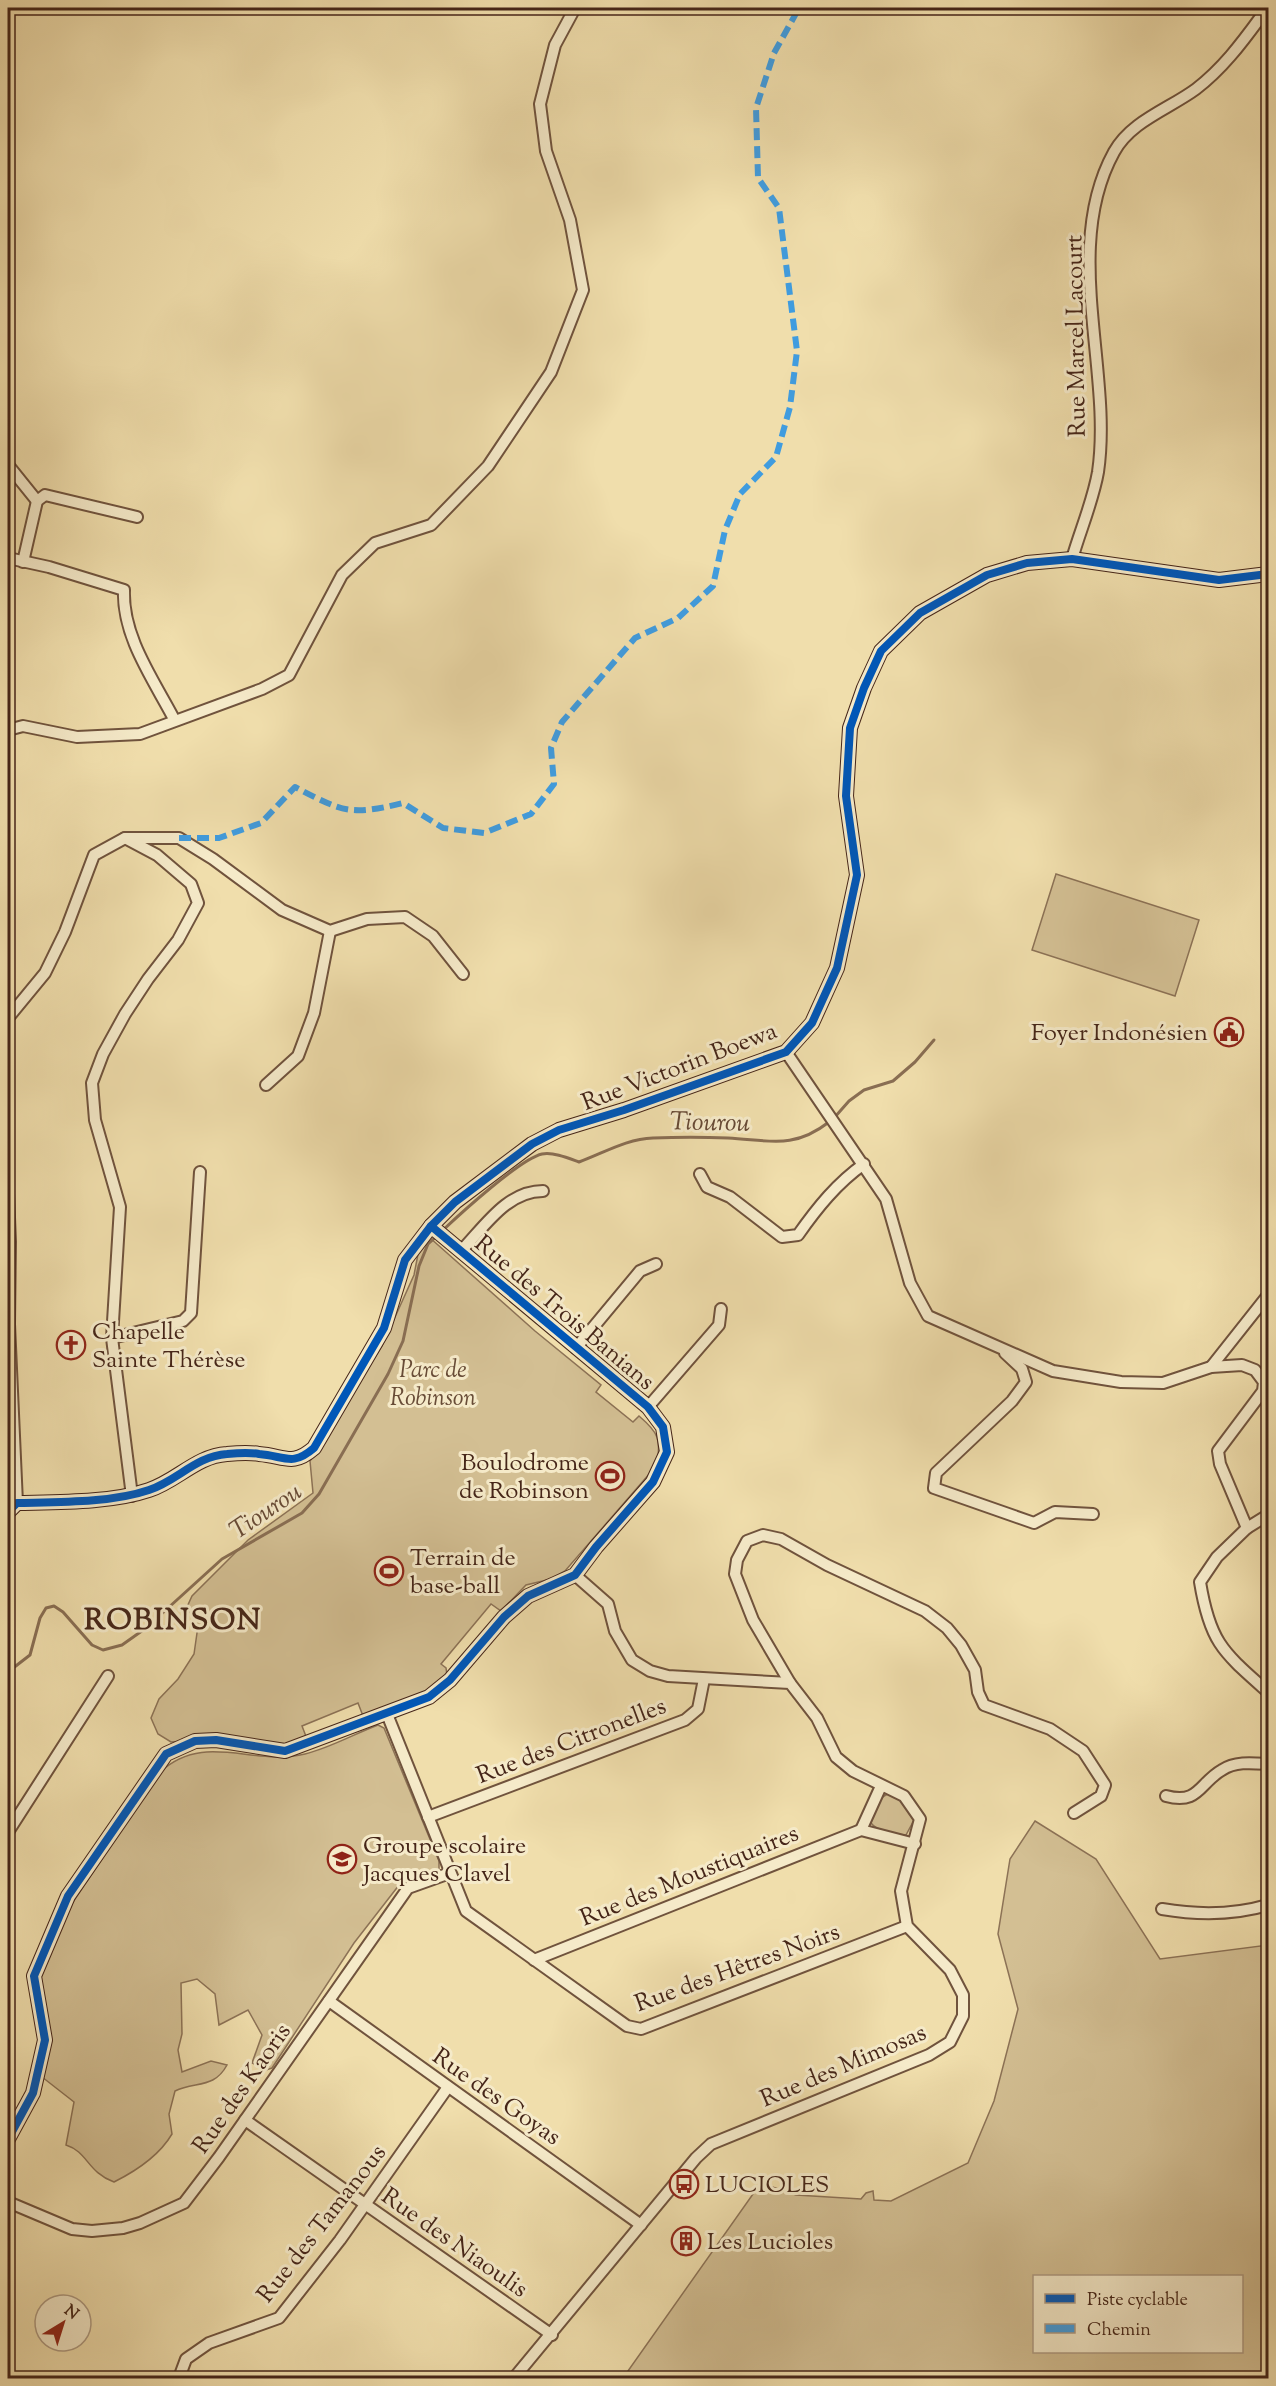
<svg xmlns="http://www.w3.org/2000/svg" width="1276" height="2386" viewBox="0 0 1276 2386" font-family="'Sorts Mill Goudy',serif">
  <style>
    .green { fill: #d3bf93; stroke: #8c7256; stroke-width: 1.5; fill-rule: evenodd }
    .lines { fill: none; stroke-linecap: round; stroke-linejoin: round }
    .stream { stroke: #896e53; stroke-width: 3 }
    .street-casing { stroke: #70533d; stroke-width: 14 }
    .secondary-casing { stroke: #452518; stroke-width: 16 }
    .street { stroke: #f5eac9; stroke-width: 10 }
    .secondary { stroke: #f5eac9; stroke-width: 14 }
    .quiet { stroke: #409cdf; stroke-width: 6; stroke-dasharray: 12 6; stroke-linecap: butt }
    .cycleway-casing { stroke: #f5eac9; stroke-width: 11 }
    .cycleway { stroke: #0057b8; stroke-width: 8 }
    .labels { text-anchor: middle; stroke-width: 6; stroke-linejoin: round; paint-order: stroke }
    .street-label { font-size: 24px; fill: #452518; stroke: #f5eac9 }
    .poi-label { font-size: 24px; fill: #452518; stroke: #f5eac9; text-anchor: start }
    .park-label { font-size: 24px; font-style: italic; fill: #684c37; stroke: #f5eac9 }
    .water-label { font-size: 26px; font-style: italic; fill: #674a35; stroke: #f5eac9 }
    .district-label { font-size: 30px; font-weight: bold; letter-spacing: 1.5px; fill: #452518; stroke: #f5eac9 }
  </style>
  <rect width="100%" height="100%" fill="#f0deac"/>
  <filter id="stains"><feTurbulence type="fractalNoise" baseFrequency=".00333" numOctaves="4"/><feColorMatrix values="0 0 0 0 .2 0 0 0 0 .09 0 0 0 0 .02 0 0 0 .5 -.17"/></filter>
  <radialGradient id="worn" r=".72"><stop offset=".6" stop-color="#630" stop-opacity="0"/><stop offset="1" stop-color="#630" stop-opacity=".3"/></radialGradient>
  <g class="green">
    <polygon points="1056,874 1199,920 1175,996 1032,950"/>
    <path d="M429,1237L535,1331L601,1385L596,1392L633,1422L639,1416C659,1433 661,1439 657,1465L565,1571L551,1579L526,1585L501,1611L491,1604L441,1664L446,1668L447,1675L433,1688L363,1716L358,1703L302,1726L307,1739L280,1746L187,1741L171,1742L158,1734L151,1718L159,1699L178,1679L194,1654L198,1626L187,1607L192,1596L248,1540L313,1493L310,1461L382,1346L414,1275L418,1254Z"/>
    <path d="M378,1725L384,1728L439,1861V1872L403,1880L354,1943L272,2068L266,2070L252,2063L262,2035L248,2010L219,2025L215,1994L197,1979L181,1983L182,2034L178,2050L182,2072L211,2061L227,2065C214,2089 196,2081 175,2091L169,2114L172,2134C159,2156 136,2171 114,2182C87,2172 88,2152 66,2145L74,2102L42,2077L40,1973L71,1905L160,1772C205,1731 252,1767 305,1754C330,1748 354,1734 378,1725Z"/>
    <path d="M889,1793L897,1796L914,1820L906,1835C893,1834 878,1832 870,1822L881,1798Z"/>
    <path d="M1035,1821L1096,1859L1160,1959L1268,1945V2378H623L753,2194L764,2184L796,2195L861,2199L866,2193L873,2191L874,2200L891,2201L968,2163L994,2101L1018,2009L998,1934L1010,1859ZM1242,2276V2352H1034V2276Z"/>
  </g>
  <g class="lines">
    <g class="stream">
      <polyline points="834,1118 849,1101 864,1090 893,1081 915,1062 934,1040"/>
      <path d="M442,1231C460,1214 520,1159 542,1154C554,1152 568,1158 579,1162C604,1153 626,1139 653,1138C678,1137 703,1137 728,1138C769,1140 793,1150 829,1122"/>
      <polyline points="8,1672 30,1655 40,1618 46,1608 54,1606 63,1612 92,1645 103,1650 122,1645 146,1628 222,1559 302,1513 319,1494 388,1374 403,1341 419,1266 428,1244 437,1236"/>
    </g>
    <g class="street-casing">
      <g id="street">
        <polyline points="8,465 37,501"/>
        <path d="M8,558L49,567L124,590C122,636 153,679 174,719"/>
        <path d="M1072,559C1080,531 1093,501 1098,472C1113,371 1061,248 1114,152C1131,121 1169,109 1196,89C1222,69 1241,44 1260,18"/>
        <polyline points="23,562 37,501 45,495 137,517"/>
        <polyline points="8,730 23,726 77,737 140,734 262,689 289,675 342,575 375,543 431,525 488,466 551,372 583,290 570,220 546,151 540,104 555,45 575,8"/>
        <polyline points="125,838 157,855 191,884 198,903 178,940 148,979 125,1014 103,1054 92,1083 95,1120 120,1207 112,1338 132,1496"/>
        <polyline points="8,1018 45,973 65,932 94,855 125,838 179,838 213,859 282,910 330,931 367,919 405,917 433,936 463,974"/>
        <polyline points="786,1052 886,1199 910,1283 928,1316 1053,1371 1121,1382 1163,1383 1211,1367 1242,1365 1255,1370 1264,1382 1263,1391 1218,1451 1220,1464 1247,1528 1268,1515"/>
        <polyline points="266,1085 298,1056 314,1013 330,931"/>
        <path d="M700,1174L707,1187L730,1197L782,1237L798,1235C817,1208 837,1183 864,1164"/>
        <polyline points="8,1193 10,1242 9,1324 17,1503"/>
        <path d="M461,1251C485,1226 507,1191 543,1191"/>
        <polyline points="112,1338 183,1321 191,1313 200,1172"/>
        <polyline points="576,1348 640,1271 656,1264"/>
        <polyline points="1005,1353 1022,1369 1026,1382 1012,1401 936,1473 934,1488 1034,1523 1055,1512 1093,1514"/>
        <polyline points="1211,1367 1268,1295"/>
        <polyline points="648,1407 719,1325 721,1309"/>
        <path d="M1247,1528L1217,1557L1200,1582C1210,1643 1223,1652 1268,1692"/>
        <polyline points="790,1683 753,1620 735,1574 737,1560 747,1541 763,1535 781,1539 827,1565 925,1611 947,1628 961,1645 975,1670 978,1692 984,1705 1050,1729 1083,1751 1105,1785 1101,1796 1074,1813"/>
        <polyline points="387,1714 466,1911 627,2026 641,2029 907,1926"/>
        <path d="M1166,1796C1199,1805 1199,1783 1222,1770C1235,1761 1253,1763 1268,1764"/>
        <polyline points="428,1817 685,1720 698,1709 704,1679"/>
        <polyline points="861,1830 881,1786"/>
        <polyline points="8,1832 108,1676"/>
        <path d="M1162,1909C1197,1915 1234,1915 1268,1905"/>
        <polyline points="534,1960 861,1830 915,1844"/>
        <polyline points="329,2001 641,2225"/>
        <polyline points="245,2120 552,2335"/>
        <polyline points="8,2202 72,2229 92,2231 123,2228 140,2223 184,2203 219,2157 408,1888 450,1873"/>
        <polyline points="179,2378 186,2359 209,2343 279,2318 340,2240 448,2087"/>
        <polyline points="514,2378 696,2158 711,2144 929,2055 950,2042 963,2016 963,1995 950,1970 907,1926 901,1891 920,1819 904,1796 853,1771 836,1757 817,1718 790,1683 668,1676 650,1671 632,1660 615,1631 608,1604 575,1575"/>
      </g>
    </g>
    <g class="secondary-casing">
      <g id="secondary">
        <path d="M8,1512L17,1503C58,1502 111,1503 149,1490C177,1481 196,1456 227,1454C237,1453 249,1452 259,1454C285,1456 292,1467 314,1448L384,1328L405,1260L431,1226L455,1202L532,1144L559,1130L624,1110L786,1052L812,1023L837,968L857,875L846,796L850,728L864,688L881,651L920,613L987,575L1027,563L1072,559L1219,580L1268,574"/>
        <polyline points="8,2139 33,2093 45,2040 34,1976 68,1896 166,1754 195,1741 216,1740 285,1751 429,1697 450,1680 504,1617 528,1596 575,1575 596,1547 653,1482 667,1452 663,1427 648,1407 431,1226"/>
      </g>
    </g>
    <use href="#street" class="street"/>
    <use href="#secondary" class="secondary"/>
    <path class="quiet" d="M179,838H219L261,823L295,787C343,812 350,816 403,803L443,828L484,833L531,814L554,784L551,748L562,722L635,638L678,618L713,586L725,530L740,494L776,457L790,407L797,351L779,208L758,178L756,108L774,53L799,8"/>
    <g class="cycleway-casing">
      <g id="cycleway">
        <path d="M8,1512L17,1503C58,1502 111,1503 149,1490C177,1481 196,1456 227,1454C237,1453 249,1452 259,1454C285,1456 292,1467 314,1448L384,1328L405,1260L431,1226L455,1202L532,1144L559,1130L624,1110L786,1052L812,1023L837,968L857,875L846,796L850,728L864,688L881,651L920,613L987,575L1027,563L1072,559L1219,580L1268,574"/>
        <polyline points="8,2139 33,2093 45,2040 34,1976 68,1896 166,1754 195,1741 216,1740 285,1751 429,1697 450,1680 504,1617 528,1596 575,1575 596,1547 653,1482 667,1452 663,1427 648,1407 431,1226"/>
      </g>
    </g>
    <use href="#cycleway" class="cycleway"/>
  </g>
  <defs>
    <g id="civic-ring" transform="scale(1.5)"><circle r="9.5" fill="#f5eac9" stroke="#8f2418" stroke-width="1.5"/><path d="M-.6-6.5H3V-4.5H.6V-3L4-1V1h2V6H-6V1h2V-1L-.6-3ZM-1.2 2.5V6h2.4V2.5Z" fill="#8f2418"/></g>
    <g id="church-ring" transform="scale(1.5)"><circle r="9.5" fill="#f5eac9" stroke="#8f2418" stroke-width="1.5"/><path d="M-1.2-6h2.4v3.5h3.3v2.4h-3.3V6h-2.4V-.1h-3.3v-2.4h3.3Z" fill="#8f2418"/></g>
    <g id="stadium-ring" transform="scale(1.5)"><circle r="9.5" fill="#f5eac9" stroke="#8f2418" stroke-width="1.5"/><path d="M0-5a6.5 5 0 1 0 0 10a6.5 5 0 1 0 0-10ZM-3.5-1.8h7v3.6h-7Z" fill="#8f2418"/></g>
    <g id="school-ring" transform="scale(1.5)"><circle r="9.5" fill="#f5eac9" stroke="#8f2418" stroke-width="1.5"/><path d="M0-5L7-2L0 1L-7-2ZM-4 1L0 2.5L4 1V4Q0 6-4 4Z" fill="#8f2418"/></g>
    <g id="bus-ring" transform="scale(1.5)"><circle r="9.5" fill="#f5eac9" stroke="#8f2418" stroke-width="1.5"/><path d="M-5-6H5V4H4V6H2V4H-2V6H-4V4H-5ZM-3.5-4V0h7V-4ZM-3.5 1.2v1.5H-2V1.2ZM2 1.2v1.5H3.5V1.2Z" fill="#8f2418"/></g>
    <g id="building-ring" transform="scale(1.5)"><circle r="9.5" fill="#f5eac9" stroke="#8f2418" stroke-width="1.5"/><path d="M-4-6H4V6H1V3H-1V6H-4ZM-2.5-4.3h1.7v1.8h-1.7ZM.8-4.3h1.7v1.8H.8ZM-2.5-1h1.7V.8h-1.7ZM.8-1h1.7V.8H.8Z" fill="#8f2418"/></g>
  </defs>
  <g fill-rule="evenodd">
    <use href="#civic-ring" x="1229" y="1032"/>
    <use href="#church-ring" x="71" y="1345"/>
    <use href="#stadium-ring" x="610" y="1476"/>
    <use href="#stadium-ring" x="389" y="1571"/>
    <use href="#school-ring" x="342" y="1859"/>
    <use href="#bus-ring" x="684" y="2184"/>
    <use href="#building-ring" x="686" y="2241"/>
  </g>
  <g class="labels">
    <g class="street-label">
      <text transform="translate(1075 336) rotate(-91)" y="8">Rue Marcel Lacourt</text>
      <text transform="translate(679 1066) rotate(-21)" y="8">Rue Victorin Boewa</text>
      <text transform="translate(565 1312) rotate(40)" y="8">Rue des Trois Banians</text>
      <text transform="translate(571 1740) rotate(-21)" y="8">Rue des Citronelles</text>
      <text transform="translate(689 1875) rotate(-22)" y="8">Rue des Moustiquaires</text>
      <text transform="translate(737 1967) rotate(-20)" y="8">Rue des Hêtres Noirs</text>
      <text transform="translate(843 2065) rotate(-23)" y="8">Rue des Mimosas</text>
      <text transform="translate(241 2088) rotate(-55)" y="8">Rue des Kaoris</text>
      <text transform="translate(497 2096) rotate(35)" y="8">Rue des Goyas</text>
      <text transform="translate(321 2223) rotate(-52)" y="8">Rue des Tamanous</text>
      <text transform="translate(455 2242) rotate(35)" y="8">Rue des Niaoulis</text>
    </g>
    <g class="poi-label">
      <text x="1208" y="1040" text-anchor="end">Foyer Indonésien</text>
      <text x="92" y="1339">Chapelle<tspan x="92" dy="28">Sainte Thérèse</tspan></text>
      <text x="589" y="1470" text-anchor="end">Boulodrome<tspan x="589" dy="28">de Robinson</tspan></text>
      <text x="410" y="1565">Terrain de<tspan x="410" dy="28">base-ball</tspan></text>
      <text x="363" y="1853">Groupe scolaire<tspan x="363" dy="28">Jacques Clavel</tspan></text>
      <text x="705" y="2192">LUCIOLES</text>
      <text x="707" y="2249">Les Lucioles</text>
    </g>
    <g class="park-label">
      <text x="433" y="1377">Parc de<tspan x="433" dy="28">Robinson</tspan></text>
    </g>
    <g class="water-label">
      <text transform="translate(710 1121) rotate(1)" y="9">Tiourou</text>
      <text transform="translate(265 1510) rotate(-34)" y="9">Tiourou</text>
    </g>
    <g class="district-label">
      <text x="173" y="1629">ROBINSON</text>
    </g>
  </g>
  <rect width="1276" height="2386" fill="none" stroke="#f0deac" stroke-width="30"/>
  <rect x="9" y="9" width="1258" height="2368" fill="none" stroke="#452518" stroke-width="3"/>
  <rect x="15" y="15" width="1246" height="2356" fill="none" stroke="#452518" stroke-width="1.5"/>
  <rect x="1033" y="2275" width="210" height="78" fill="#f5eac9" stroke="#af9b82" stroke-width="1.5"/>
  <rect x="1045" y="2294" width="30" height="9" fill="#0057b8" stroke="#af9b82" stroke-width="1.5"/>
  <text x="1087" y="2305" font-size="18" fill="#452518">Piste cyclable</text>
  <rect x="1045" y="2324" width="30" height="9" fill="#409cdf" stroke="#af9b82" stroke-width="1.5"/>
  <text x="1087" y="2335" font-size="18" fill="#452518">Chemin</text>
  <g transform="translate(63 2323) rotate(38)"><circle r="28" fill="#f5eac9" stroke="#af9b82" stroke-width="1.5"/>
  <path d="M0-4.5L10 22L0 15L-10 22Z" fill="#8f2418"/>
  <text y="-9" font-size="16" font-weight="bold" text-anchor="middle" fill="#452518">N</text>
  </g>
  <rect width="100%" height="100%" filter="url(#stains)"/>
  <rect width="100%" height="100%" fill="url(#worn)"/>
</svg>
